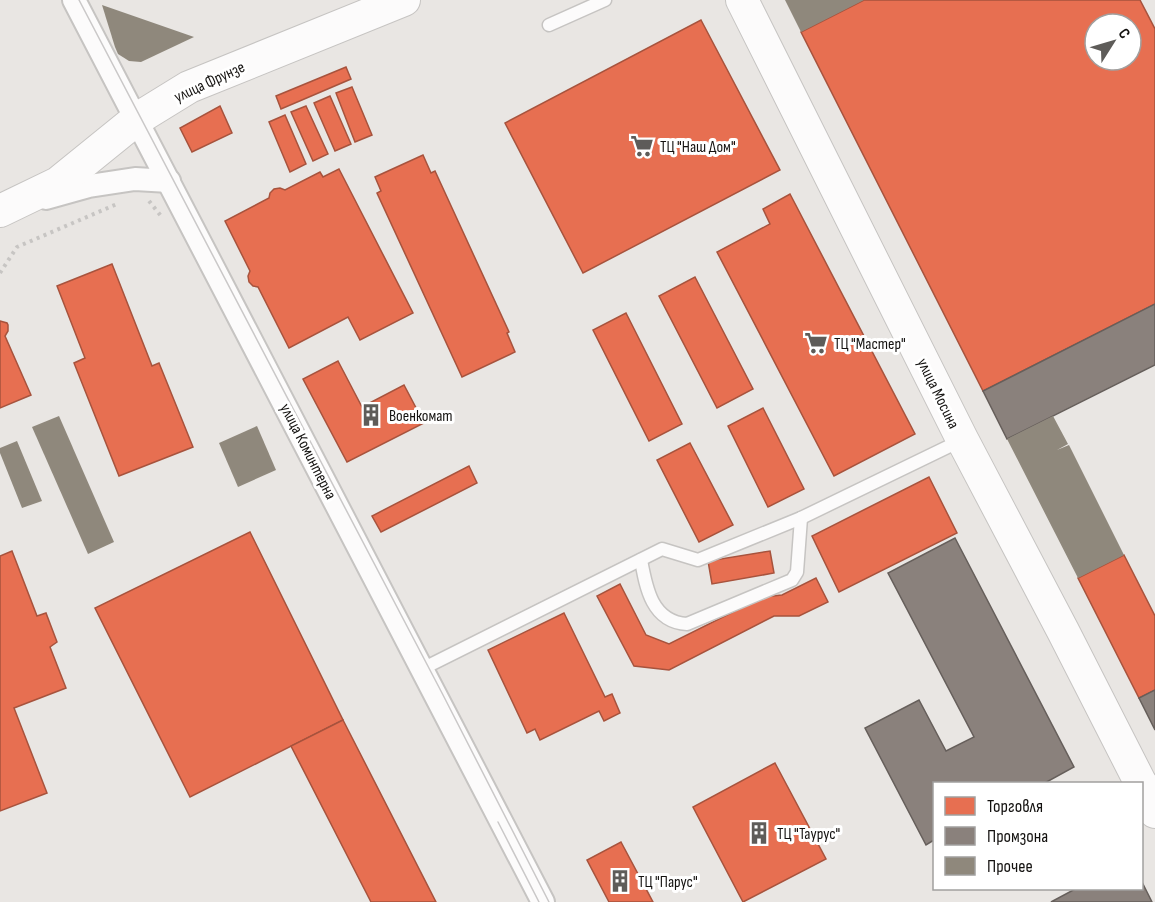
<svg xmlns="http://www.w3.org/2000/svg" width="1155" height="902" viewBox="0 0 1155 902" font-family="'Sofia Sans Condensed',sans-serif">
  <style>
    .shops { fill: #e76f51; stroke: #a7533d; stroke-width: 1.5; fill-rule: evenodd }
    .industry { fill: #8a817c; stroke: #665f5b; stroke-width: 1.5 }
    .building { fill: #8f887c }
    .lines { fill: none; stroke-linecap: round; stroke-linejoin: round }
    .lane-casing { stroke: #c6c4c2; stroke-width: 15 }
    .street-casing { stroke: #c6c4c2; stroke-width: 26 }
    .secondary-casing { stroke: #c6c4c2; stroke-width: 34 }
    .path { stroke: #c7c5c3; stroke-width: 4; stroke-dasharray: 3 4.5; stroke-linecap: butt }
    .lane { stroke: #fcfbfb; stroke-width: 12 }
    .street { stroke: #fcfbfb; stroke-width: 22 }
    .secondary { stroke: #fcfbfb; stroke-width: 32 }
    .tram { stroke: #cac8c8; stroke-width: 1.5 }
    .labels { text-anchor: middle; stroke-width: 6; stroke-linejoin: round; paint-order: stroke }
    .street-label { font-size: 16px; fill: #13110f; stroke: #fff }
    .poi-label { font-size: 16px; fill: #13110f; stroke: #fff; text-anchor: start }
  </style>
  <rect width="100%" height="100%" fill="#e9e6e3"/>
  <g class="shops">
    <path d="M864,0H1140L1155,29V304L983,391L801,32ZM1095,24H1131V60H1095Z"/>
    <polygon points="701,20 780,170 583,273 505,123"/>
    <polygon points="346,67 351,79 281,109 276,96"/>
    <polygon points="352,87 372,135 355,142 336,93"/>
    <polygon points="330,96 351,144 335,151 314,103"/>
    <polygon points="220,106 232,133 192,152 180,128"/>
    <polygon points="306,106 328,154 313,161 291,112"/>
    <polygon points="285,115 306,164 290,172 269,122"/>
    <polygon points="423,155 431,173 435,171 509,332 507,333 515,352 462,377 377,193 381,191 375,177"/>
    <polygon points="339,169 413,313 360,340 348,317 289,348 258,287 253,286 249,282 248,276 250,271 225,221 269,198 270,193 274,189 280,188 285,190 320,172 323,177"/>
    <polygon points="790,194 915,434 834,476 717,252 770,224 763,209"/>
    <polygon points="112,264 152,366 159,363 193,447 119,476 74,363 85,358 57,286"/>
    <polygon points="695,277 753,389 717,408 659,296"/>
    <polygon points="626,313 682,424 649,441 593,330"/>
    <polygon points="0,321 7,323 8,325 8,331 5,336 31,395 0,408"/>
    <polygon points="338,361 362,407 404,385 424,423 347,462 303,379"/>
    <polygon points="763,408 804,489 768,507 728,426"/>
    <polygon points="690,443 733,525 699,542 657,460"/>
    <polygon points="469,466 477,483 381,532 372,516"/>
    <polygon points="929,477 957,533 839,592 812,536"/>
    <polygon points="250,532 343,720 190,797 95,608"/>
    <polygon points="12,551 37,616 46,613 57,642 50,647 66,688 14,708 47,793 0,811 0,556"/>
    <polygon points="770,551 774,573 712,584 708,561"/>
    <polygon points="1124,555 1155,616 1155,690 1139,698 1078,578"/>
    <polygon points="816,578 828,602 799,616 774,616 669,670 634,666 597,596 620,584 646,635 669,644 763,597 782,595"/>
    <polygon points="564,613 605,697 612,694 620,713 604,721 599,711 540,740 535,729 527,733 488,650"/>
    <polygon points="343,720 436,902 371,902 291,746"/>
    <polygon points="775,763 826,859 743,902 693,807"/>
    <polygon points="621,842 653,902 609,902 587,860"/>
  </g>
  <g class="industry">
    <polygon points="1155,304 1155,365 1007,439 983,391"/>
    <polygon points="955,538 1074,767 1043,784 934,784 934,840 926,845 865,728 919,700 946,751 974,737 888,573"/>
    <polygon points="1155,690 1155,730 1139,698"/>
    <polygon points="1142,882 1152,902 1051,902 1077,888 1142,888"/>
  </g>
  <g class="building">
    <polygon points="785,0 864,0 801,32"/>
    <polygon points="102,5 194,37 141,62 129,61 118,54 115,47"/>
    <polygon points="59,416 114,542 88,554 32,427"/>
    <polygon points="1053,416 1068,444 1057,450 1069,445 1124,555 1078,578 1007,439"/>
    <polygon points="257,426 276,470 238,487 219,443"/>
    <polygon points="17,441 42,501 22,508 0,453 0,448"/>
  </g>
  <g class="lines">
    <g class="lane-casing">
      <g id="lane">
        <polyline points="549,25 605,0"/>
        <path d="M641,560C646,588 652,622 687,624L792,580L797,572L801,518"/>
        <polyline points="422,669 662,549 698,560 801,518 962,440"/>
      </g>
    </g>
    <g class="street-casing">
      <g id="street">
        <polyline points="74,0 543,902"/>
        <polyline points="46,198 89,186 135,179 169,181"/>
      </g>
    </g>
    <g class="secondary-casing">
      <g id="secondary">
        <polyline points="742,0 962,439 1063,631 1141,784"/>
        <polyline points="0,211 58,183 137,119 189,87 404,0"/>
        <polyline points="1142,785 1155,812"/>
      </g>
    </g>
    <g class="path">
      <polyline points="149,201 161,216"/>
      <polyline points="0,273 17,247 117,204"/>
    </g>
    <use href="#lane" class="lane"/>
    <use href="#street" class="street"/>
    <use href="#secondary" class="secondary"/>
    <g class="tram">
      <polyline points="79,0 442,693 549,902"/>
      <polyline points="498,822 539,902"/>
    </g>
  </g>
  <defs>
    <g id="supermarket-bare" transform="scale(1.8)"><path d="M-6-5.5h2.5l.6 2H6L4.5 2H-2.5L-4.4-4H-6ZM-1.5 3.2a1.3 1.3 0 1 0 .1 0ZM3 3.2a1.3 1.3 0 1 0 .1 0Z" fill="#5e5c59" stroke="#fff" stroke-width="2.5" paint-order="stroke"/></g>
    <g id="building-bare" transform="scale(1.8)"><path d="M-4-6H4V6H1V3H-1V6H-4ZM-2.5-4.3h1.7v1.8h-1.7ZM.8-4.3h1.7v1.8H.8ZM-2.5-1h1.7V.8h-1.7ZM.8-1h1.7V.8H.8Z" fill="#5e5c59" stroke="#fff" stroke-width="2.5" paint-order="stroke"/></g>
  </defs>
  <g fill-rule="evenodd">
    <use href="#supermarket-bare" x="642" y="146"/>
    <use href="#supermarket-bare" x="816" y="343"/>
    <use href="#building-bare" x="371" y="415"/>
    <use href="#building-bare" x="759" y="833"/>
    <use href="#building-bare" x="620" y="881"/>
  </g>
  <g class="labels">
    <g class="street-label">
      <text transform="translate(209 81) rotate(-25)" y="6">улица Фрунзе</text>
      <text transform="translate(939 393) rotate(64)" y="6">улица Мосина</text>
      <text transform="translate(309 451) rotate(63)" y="6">улица Коминтерна</text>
    </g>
    <g class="poi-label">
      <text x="660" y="152">ТЦ "Наш Дом"</text>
      <text x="834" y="349">ТЦ "Мастер"</text>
      <text x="389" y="421">Военкомат</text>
      <text x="777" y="839">ТЦ "Таурус"</text>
      <text x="638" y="887">ТЦ "Парус"</text>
    </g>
  </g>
  <rect x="933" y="782" width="210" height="108" fill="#ffffff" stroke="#a1a09f" stroke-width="1.5"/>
  <rect x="945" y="797" width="30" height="18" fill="#e76f51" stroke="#a1a09f" stroke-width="1.5"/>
  <text x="987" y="812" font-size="18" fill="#13110f">Торговля</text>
  <rect x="945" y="827" width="30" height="18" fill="#8a817c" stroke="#a1a09f" stroke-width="1.5"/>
  <text x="987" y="842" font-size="18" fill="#13110f">Промзона</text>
  <rect x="945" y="857" width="30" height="18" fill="#8f887c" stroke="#a1a09f" stroke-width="1.5"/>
  <text x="987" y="872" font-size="18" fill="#13110f">Прочее</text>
  <g transform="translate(1113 42) rotate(53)"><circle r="28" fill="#ffffff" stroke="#a1a09f" stroke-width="1.5"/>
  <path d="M0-4.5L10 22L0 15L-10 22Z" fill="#5e5c59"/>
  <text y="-9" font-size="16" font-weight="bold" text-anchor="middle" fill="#13110f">С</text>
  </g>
</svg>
